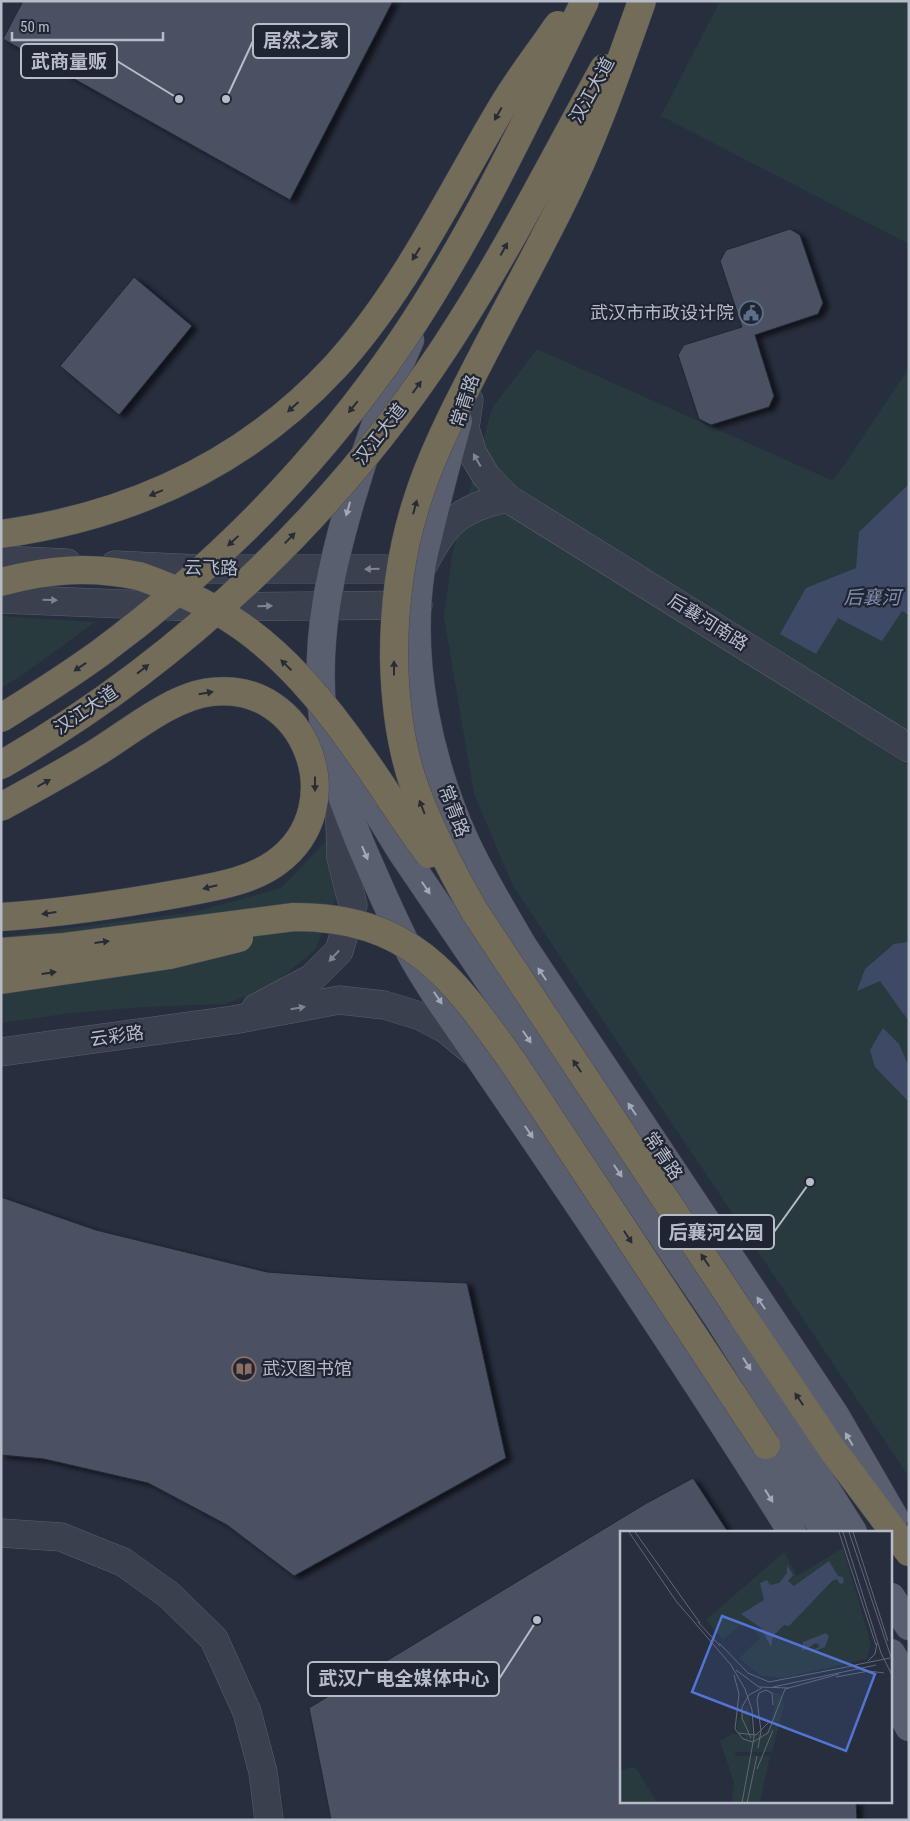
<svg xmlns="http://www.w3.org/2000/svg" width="910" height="1821" viewBox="0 0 910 1821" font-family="'Roboto Condensed','Noto Sans SC',sans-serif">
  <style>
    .green { fill: #293a3f }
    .water { fill: #3e4a65 }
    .building { fill: #495162; stroke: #222735; filter: url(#shadow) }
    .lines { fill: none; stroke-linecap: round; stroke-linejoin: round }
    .minor-casing { stroke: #595e6c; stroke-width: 29 }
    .major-casing { stroke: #444957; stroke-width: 29 }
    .highway-casing { stroke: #464b59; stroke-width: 29 }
    .minor { stroke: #3b404e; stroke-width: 28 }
    .major { stroke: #595f6e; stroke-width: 28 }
    .highway { stroke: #736c59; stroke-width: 28 }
    .highway-bridge-casing { stroke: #464b59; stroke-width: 29; stroke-linecap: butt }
    .highway-bridge { stroke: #736c59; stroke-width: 28 }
    .oneway { fill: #282c37 }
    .oneway2 { fill: #7f8492 }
    .oneway3 { fill: #a4a9b7 }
    .labels { text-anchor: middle; stroke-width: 4.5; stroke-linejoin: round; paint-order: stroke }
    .street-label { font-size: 18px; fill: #b7bcc9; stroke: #202533 }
    .poi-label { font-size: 18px; fill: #b7bcc9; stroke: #202533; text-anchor: end }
    .water-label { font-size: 19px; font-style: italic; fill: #818eae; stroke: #202533 }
    .inset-road { fill: none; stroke: #616776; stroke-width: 1 }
    .view { fill: #5374d3; fill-opacity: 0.15; stroke: #5374d3; stroke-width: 2.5 }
    .inset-edge { fill: none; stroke: #b7bcc9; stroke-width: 2.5 }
    .leader { fill: none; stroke: #b7bcc9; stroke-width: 2 }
    .callout-dot { fill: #b7bcc9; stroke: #202533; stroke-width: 2 }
    .callout { fill: #202533; stroke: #b7bcc9; stroke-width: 2 }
    .callout-label { font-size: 19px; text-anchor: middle; font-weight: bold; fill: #b7bcc9 }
  </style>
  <defs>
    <filter id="shadow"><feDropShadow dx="5.5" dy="3" stdDeviation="2.5" flood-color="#0009"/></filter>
  </defs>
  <rect width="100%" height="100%" fill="#272e3e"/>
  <g class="green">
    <polygon points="720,1 909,1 909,244 661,116"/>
    <polygon points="537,349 833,481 909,368 909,1477 513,886 474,794 444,617 452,555 492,408"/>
    <polygon points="1,616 14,617 95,622 21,676 1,688"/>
    <polygon points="329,838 337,897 315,950 269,988 225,1004 144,1007 71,1013 1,1023 1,937 194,912 281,888"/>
  </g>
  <g class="water">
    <polygon points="909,484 909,615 902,611 882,641 838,618 816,654 780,634 806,588 856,568 859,532"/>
    <polygon points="909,942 909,1020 908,1020 880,981 857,991 865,969 894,944"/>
    <polygon points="883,1028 899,1044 909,1067 909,1102 875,1067 870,1050"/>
  </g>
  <g class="building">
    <polygon points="23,1 393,1 290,200 3,39"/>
    <polygon points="790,229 800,235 823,303 818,314 755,335 774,396 769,407 711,425 699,419 678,355 684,345 742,327 720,261 726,250"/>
    <polygon points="134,277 192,326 119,415 60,366"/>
    <polygon points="1,1197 96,1230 267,1272 367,1279 467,1283 506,1458 294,1576 227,1525 148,1483 44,1459 1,1455"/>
    <polygon points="693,1478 728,1532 621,1532 621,1802 856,1802 857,1820 331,1820 309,1708 645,1504"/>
  </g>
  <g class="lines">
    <g class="minor-casing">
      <g id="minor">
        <polyline points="469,400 465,428 473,454 486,476 507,498 909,748"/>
        <polyline points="1,560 67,563"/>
        <path d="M115,565L200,569H421C445,524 456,509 507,498"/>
        <polyline points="1,599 197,607 418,605"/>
        <polyline points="256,1008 312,978 339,951 353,905 341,858 339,794"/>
        <polyline points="1,1052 233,1020 339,1000 384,1005 420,1016 447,1030 471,1050"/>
        <polyline points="1,1533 61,1537 123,1562 169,1595 214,1639 247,1712 263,1772 269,1820"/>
      </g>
    </g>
    <g class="major-casing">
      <g id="major">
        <path d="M410,340C386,393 366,447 350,503C330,572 316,636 322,708C326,759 344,804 363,850C377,882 391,915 407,946C415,963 426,979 436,995C558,1172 678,1350 792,1532"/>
        <path d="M458,421C448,457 439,492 430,528C427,542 423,555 421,569C407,660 428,760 466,843C483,879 503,912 523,946L835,1415L894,1517"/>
        <polyline points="336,741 367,795 401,851 718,1318 853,1532"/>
        <polyline points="766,1445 826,1532"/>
        <polyline points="891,1597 909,1626"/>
        <polyline points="891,1653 909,1683"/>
        <polyline points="891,1693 909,1727"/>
      </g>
    </g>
    <g class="highway-casing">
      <g id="highway">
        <path d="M1,582C50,569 90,566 139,576"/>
        <polyline points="742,1315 832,1449 909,1552"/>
      </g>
    </g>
    <use href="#minor" class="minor"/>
    <use href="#major" class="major"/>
    <use href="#highway" class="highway"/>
    <g class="highway-bridge-casing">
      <g id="highway-bridge">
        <path d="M642,1C617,72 592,144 558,211C528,271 495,330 465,390C447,425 430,460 418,498C401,549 394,604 394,658C395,702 400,747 415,788C431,832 452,872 475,912L742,1315"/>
        <path d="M1,534C131,516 245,464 335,367C404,292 450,194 502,107C519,78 540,52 558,25"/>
        <path d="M139,576C170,587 201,600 229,618C283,652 326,705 362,757C385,789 405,823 429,854"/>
        <path d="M1,718C35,697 68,676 100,653C216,567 319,462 401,342C472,237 529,116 585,1"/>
        <path d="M1,765C186,659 348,503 461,322C513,240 557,153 604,68"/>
        <path d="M1,807C34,789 67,771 99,751C131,731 173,696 211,692C306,680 353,806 277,862C250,882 213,887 182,893C122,904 61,913 1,917"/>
        <path d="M1,952L65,947L294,917C410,917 451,975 513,1062L766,1445"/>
        <polyline points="1,980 170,955 239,938"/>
      </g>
    </g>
    <use href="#highway-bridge" class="highway-bridge"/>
  </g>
  <defs><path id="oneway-solid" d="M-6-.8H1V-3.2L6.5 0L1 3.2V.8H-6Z" transform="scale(1.25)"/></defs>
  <g class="oneway">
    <use href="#oneway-solid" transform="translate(498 114) rotate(119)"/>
    <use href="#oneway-solid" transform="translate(504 249) rotate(-61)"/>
    <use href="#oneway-solid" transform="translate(416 254) rotate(122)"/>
    <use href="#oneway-solid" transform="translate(417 387) rotate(-54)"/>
    <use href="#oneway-solid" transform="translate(293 407) rotate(138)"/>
    <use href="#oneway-solid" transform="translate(353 407) rotate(129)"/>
    <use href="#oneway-solid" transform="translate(156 493) rotate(157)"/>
    <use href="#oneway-solid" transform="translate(415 507) rotate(-75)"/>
    <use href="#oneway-solid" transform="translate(290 538) rotate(-46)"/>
    <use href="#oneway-solid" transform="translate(233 541) rotate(137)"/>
    <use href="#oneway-solid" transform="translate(286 665) rotate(-136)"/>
    <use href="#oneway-solid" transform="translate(80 667) rotate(146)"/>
    <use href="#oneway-solid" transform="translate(394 668) rotate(-90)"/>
    <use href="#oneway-solid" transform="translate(143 669) rotate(-38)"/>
    <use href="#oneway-solid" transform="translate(206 693) rotate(-10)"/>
    <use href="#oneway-solid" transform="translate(44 783) rotate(-29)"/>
    <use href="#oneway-solid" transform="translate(315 784) rotate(90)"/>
    <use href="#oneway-solid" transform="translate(422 807) rotate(-111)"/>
    <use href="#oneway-solid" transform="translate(210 887) rotate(166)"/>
    <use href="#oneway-solid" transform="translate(49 913) rotate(172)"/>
    <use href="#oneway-solid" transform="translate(102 942) rotate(-7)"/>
    <use href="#oneway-solid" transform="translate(49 973) rotate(-8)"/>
    <use href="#oneway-solid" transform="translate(577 1066) rotate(-124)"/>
    <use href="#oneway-solid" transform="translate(628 1237) rotate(57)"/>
    <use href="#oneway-solid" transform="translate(705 1260) rotate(-124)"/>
    <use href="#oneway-solid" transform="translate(799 1399) rotate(-124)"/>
  </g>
  <g class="oneway2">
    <use href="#oneway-solid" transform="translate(477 460) rotate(-120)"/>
    <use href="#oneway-solid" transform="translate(372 569) rotate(179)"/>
    <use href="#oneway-solid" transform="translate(50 600) rotate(2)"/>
    <use href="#oneway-solid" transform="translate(265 606) rotate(-1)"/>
    <use href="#oneway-solid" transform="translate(334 956) rotate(133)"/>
    <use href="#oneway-solid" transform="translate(298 1008) rotate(-10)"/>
  </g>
  <g class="oneway3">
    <use href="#oneway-solid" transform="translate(348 509) rotate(106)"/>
    <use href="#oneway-solid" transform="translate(365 853) rotate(67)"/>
    <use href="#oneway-solid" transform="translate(426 888) rotate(56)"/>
    <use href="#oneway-solid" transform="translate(542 974) rotate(-124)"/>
    <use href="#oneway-solid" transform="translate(438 998) rotate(56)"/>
    <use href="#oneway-solid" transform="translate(527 1037) rotate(56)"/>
    <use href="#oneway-solid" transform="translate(632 1109) rotate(-124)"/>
    <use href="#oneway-solid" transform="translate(529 1132) rotate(56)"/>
    <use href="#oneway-solid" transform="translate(618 1171) rotate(56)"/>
    <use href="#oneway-solid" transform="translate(761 1303) rotate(-124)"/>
    <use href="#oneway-solid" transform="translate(747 1364) rotate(58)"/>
    <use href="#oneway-solid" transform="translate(849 1439) rotate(-120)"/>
    <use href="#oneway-solid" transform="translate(769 1496) rotate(58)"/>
  </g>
  <defs>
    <g id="civic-ring" transform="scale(1.25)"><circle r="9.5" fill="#202533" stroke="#5c6f8a" stroke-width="1.5"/><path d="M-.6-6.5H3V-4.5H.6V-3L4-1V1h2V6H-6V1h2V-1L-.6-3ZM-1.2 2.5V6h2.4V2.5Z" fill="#5c6f8a"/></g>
    <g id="library-ring" transform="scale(1.25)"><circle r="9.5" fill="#202533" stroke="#8d6e63" stroke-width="1.5"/><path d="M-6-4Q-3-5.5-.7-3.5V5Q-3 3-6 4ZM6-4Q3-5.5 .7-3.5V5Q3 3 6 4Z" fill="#8d6e63"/></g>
  </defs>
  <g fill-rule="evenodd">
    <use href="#civic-ring" x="751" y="313"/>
    <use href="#library-ring" x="244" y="1369"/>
  </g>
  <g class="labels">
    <g class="street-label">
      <text transform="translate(592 90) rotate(-61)" y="6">汉江大道</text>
      <text transform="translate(465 401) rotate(-72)" y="6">常青路</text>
      <text transform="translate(380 434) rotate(-52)" y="6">汉江大道</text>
      <text transform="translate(211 568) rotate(1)" y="6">云飞路</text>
      <text transform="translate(708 622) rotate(32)" y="6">后襄河南路</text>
      <text transform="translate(86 710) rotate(-34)" y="6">汉江大道</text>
      <text transform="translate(454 811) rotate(69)" y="6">常青路</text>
      <text transform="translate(117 1036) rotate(-8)" y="6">云彩路</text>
      <text transform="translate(663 1156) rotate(56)" y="6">常青路</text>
    </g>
    <g class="poi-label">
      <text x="734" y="319">武汉市市政设计院</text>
      <text x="262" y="1375" text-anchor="start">武汉图书馆</text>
    </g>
    <g class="water-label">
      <text x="872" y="604">后襄河</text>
    </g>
  </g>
  <g transform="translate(620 1531)">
    <rect width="272" height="272" fill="#272e3e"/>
    <path d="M223,17L251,113L247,128L163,147L139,144L119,127L140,107L131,94L123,92L103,109L86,89L164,21L177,45ZM153,160L162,165L164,175L152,221H115L116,225H150L140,272H112L114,251L100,210L113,202L125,207L117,199V192L128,173L132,202H144L150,195L155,174ZM11,236L17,238L37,272H0V240Z" fill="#293a3f"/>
    <path d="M209,30L218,45L223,46L224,52L220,53L217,48L212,50L169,95L164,94L153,105L151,116L141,97L121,83L144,69L140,52L147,49L150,54L159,52L167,42V34L173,44L168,50L174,55ZM206,102L209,105L205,116L189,122L200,115L196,112L182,120L183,111Z" fill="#3e4a65"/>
    <path class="inset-road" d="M9,1L56,70L111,134L125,158L132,179L134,206L122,272M15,1L80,92M219,1L256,114M223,1L261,122L273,146M229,1L273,132M233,1L268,110M78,91L100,115M99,112L128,142L149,151L237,134M248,130L255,123L257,112M235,134L270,127M116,139L139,156L169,157M114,144L119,163L115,198L123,208L133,211L148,202L165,158L219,143M216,146L249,140L264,142M153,156L256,134M118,202L136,204L149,191M131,207L122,187V176L129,164L142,157M138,217L141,200L137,169L139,162L146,159L152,162L153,174M137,238L153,199M127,272L137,225"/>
    <path class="view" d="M102,85L255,143L226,220L72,161Z"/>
    <rect width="272" height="272" class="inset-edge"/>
  </g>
  <path class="leader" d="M226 99L253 41M179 99L117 61M810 1182L774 1232M537 1620L499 1679"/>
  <g class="callout-dot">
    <circle cx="226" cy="99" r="5"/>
    <circle cx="179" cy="99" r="5"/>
    <circle cx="810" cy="1182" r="5"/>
    <circle cx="537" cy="1620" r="5"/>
  </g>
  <g class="callout">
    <rect x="253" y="24" width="96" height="34" rx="5"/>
    <rect x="21" y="44" width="96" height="34" rx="5"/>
    <rect x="659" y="1215" width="115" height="34" rx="5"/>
    <rect x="308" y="1662" width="191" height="34" rx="5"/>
  </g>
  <g class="callout-label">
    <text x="301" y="47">居然之家</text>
    <text x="69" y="68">武商量贩</text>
    <text x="716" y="1239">后襄河公园</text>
    <text x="404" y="1685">武汉广电全媒体中心</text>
  </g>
  <rect width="910" height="1821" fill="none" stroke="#b7bcc9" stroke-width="5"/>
  <path d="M12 32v8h151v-8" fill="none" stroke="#b7bcc9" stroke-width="2.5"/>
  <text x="20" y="32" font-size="15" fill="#b7bcc9" stroke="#202533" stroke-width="4" paint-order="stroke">50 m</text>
</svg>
